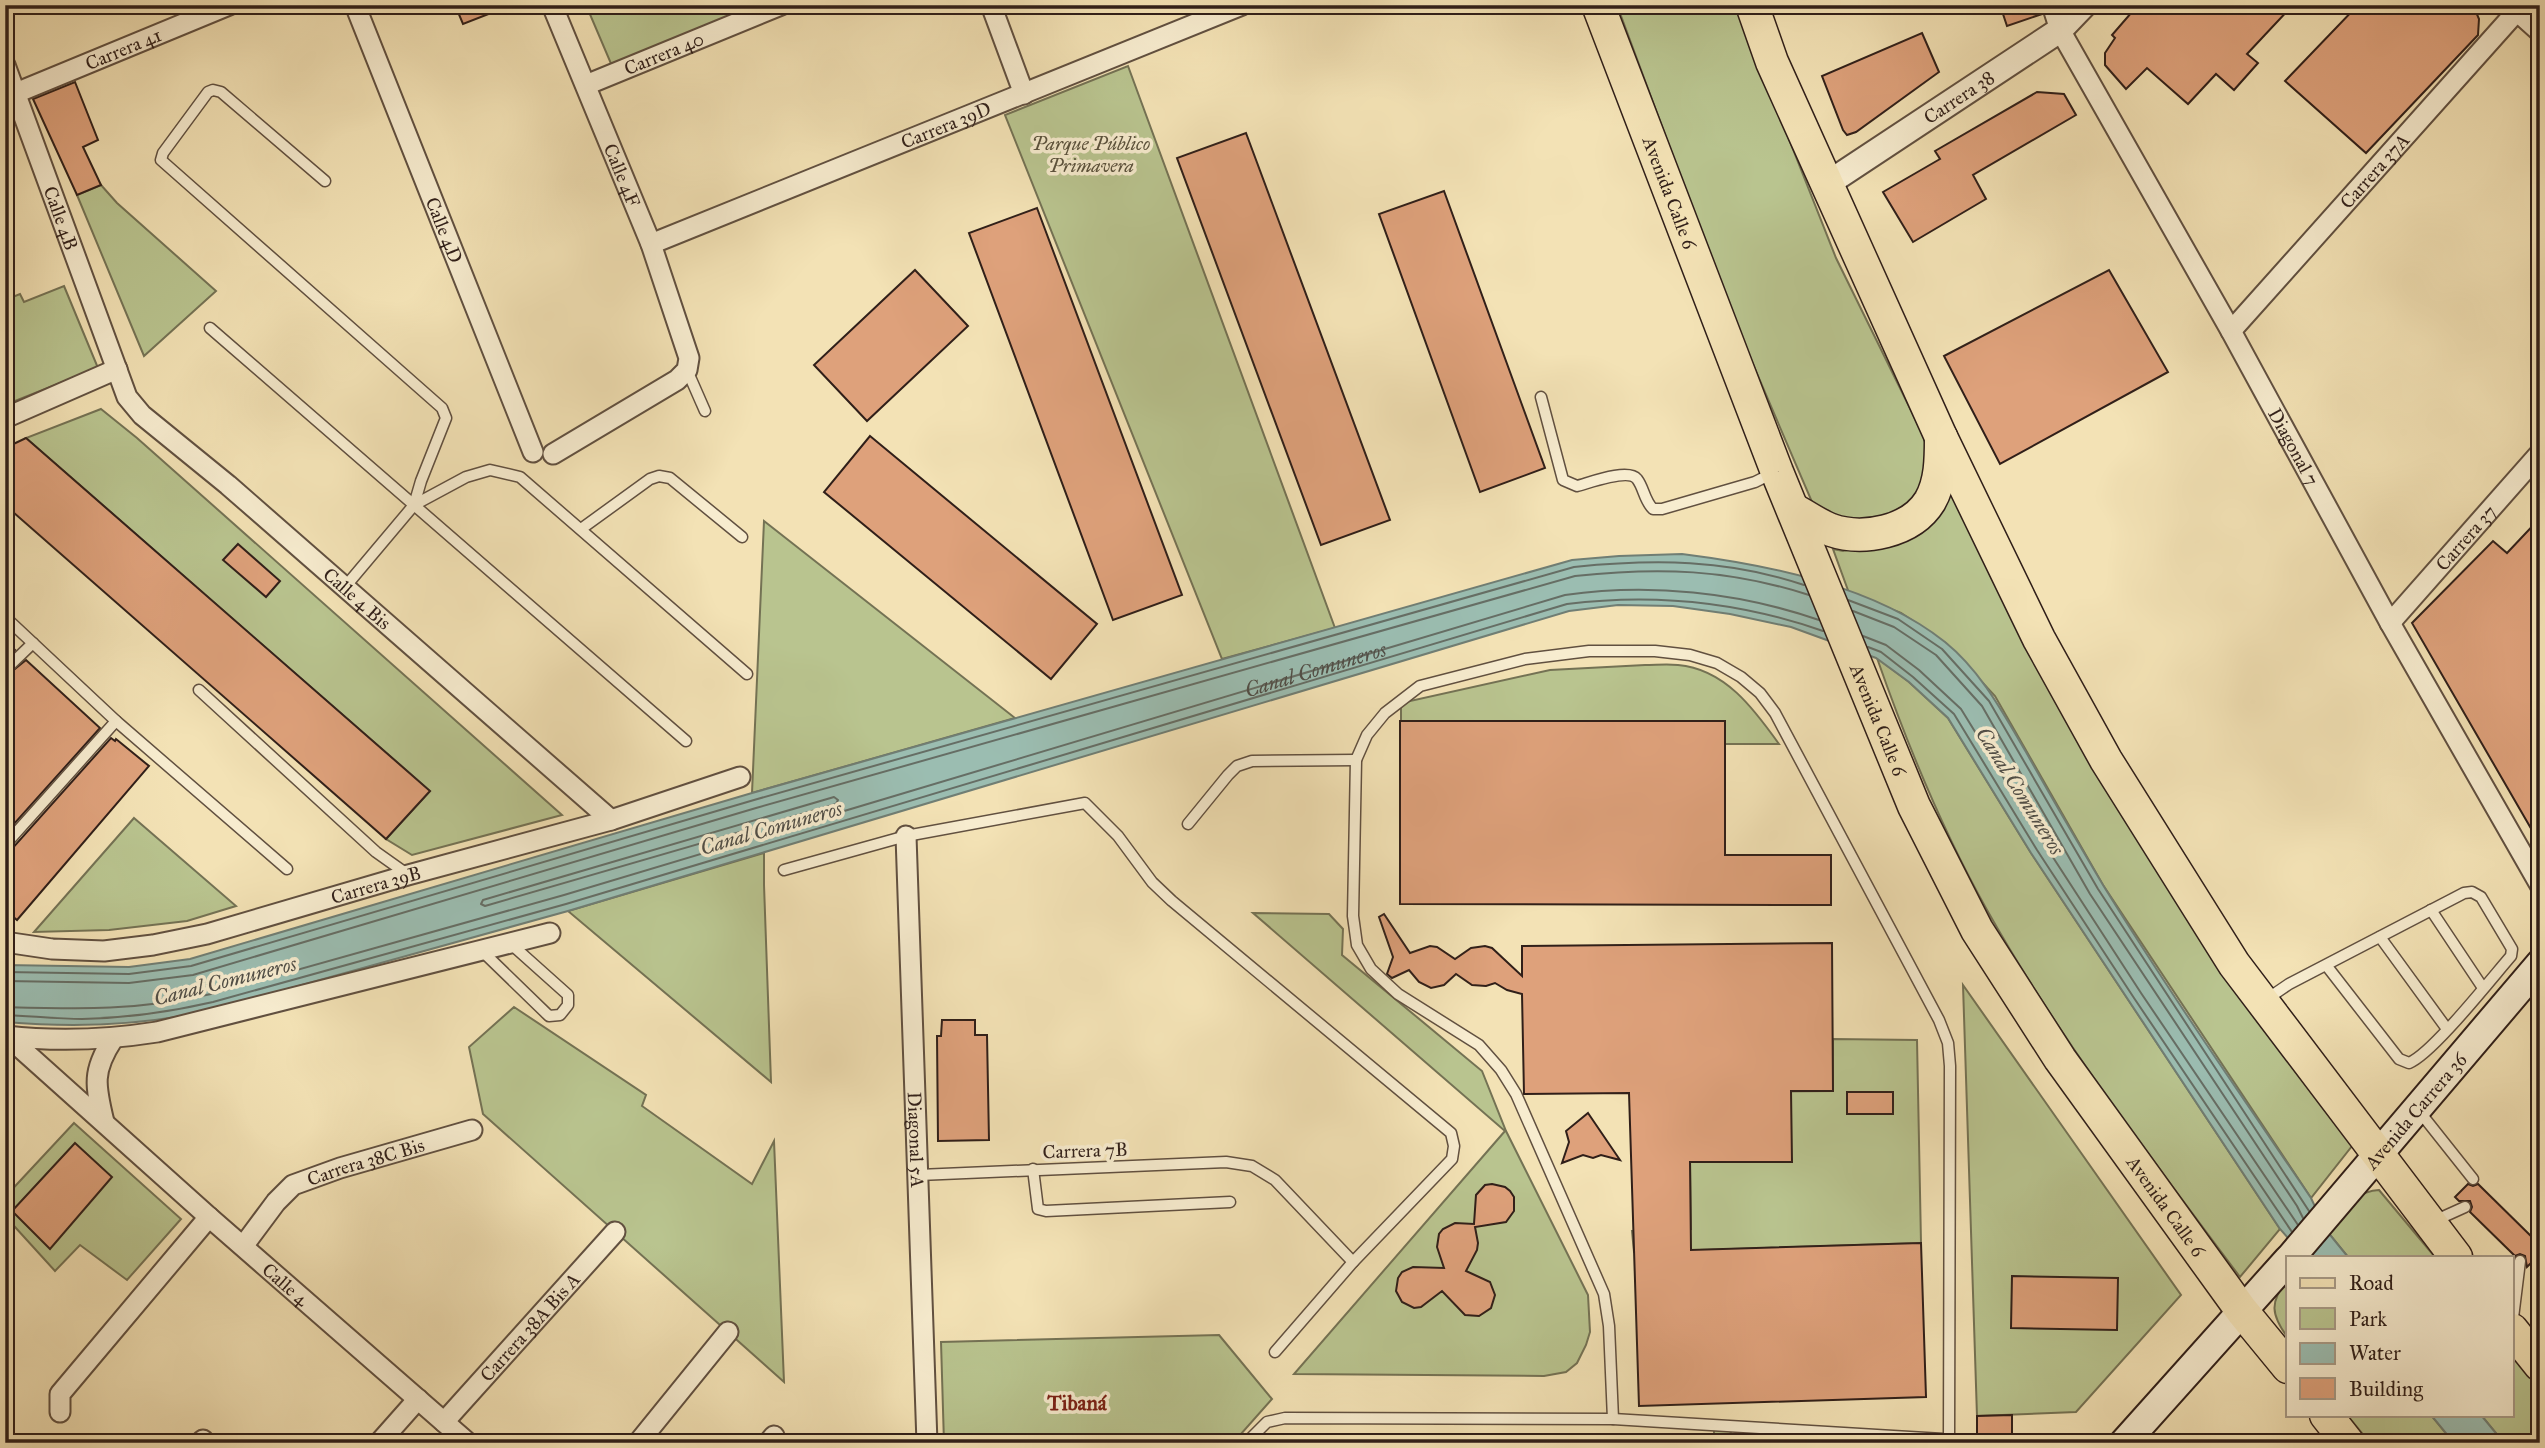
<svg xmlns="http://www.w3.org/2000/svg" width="2545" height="1448" viewBox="0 0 2545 1448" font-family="'IM FELL Great Primer',serif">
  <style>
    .green { fill: #b9c48f; stroke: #747254; stroke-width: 2 }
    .water { fill: #9bbdb1; stroke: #707e74; stroke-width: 2 }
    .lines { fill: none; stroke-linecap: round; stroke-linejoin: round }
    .shore { stroke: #666e65; stroke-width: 2 }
    .building { fill: #dea17b; stroke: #301f19; stroke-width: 2 }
    .service-casing { stroke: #615040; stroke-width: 13 }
    .minor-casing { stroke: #615040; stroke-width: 23 }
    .tertiary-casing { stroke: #615040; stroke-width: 28 }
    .secondary-casing { stroke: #301f19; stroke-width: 32 }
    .primary-casing { stroke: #301f19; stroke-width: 35 }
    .service { stroke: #f7eccf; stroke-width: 10 }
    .minor { stroke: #f7eccf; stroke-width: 19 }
    .tertiary { stroke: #f7eccf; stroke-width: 24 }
    .secondary { stroke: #f7eccf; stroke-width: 28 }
    .primary { stroke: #f3e2b5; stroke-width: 32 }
    .labels { text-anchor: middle; stroke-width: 7; stroke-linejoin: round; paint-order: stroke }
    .street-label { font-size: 19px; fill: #301f19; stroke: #f7eccf }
    .park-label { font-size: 19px; font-style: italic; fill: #59513c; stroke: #f7eccf }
    .water-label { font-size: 21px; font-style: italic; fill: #504e47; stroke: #f7eccf }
    .neighbourhood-label { font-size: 21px; font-weight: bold; fill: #7a1f14; stroke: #f7eccf }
  </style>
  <rect width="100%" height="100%" fill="#f3e2b5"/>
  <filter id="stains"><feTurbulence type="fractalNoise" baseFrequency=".00286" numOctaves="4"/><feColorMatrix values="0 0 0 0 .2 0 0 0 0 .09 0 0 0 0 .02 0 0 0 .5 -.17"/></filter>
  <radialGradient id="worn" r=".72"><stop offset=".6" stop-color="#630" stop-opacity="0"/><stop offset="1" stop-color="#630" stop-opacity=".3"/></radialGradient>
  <g class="green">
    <polygon points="586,5 766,5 612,66"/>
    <polygon points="1617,5 1736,5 1836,258 1930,449 1931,476 1902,513 1857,525 1815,509 1731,313"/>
    <polygon points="1128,66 1335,628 1222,659 1005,115"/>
    <polygon points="101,185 117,203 216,291 144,356 77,195"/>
    <polygon points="64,286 98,368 5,405 5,300 20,294 24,302"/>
    <polygon points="101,409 137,438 562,815 412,855 386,839 430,791 26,438"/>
    <polygon points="1947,486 2274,1038 2352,1146 2311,1198 2103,885 1995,696 1947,644 1901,613 1849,593 1833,549 1843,551 1879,544"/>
    <polygon points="764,521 1015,718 752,793"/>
    <path d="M1877,658L1909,682L1948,718L2031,853L2280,1229L2240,1277C2151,1158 2060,1040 1987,910C1942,830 1907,744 1877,658Z"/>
    <path d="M1645,665C1656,665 1667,664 1678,665C1725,669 1754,709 1779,744H1725L1401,721V703L1550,670Z"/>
    <polygon points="134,818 236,906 187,921 109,930 34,932"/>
    <polygon points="764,853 764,885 771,1082 568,911"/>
    <polygon points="1253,913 1329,914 1343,929 1342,955 1482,1071 1506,1131 1588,1295 1590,1332 1586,1345 1577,1363 1566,1372 1544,1376 1294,1374 1505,1131"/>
    <polygon points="1963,985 2181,1295 2076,1412 1977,1416"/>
    <polygon points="514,1007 646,1095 642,1106 752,1184 774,1141 784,1382 483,1114 469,1047"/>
    <polygon points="1833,1039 1917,1040 1921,1243 1634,1252 1632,1231 1691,1229 1689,1092 1833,1091"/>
    <polygon points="74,1123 181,1219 127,1280 80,1245 55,1271 5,1216 5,1197"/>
    <path d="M2379,1190L2435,1257H2348L2326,1230C2342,1213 2354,1191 2379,1190Z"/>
    <path d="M2288,1279V1338C2271,1315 2269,1302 2288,1279Z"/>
    <polygon points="1219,1335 1272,1399 1233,1443 944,1443 941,1342"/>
    <polygon points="2512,1353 2540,1388 2540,1443 2504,1443 2481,1415 2512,1415"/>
    <polygon points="2347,1415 2431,1415 2454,1443 2370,1443"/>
    <polygon points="1726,1426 1737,1441 1737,1443 1714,1443 1714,1427"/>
  </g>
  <g class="water">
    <path d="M1682,554C1769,565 1875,586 1945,642C1981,671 2003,713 2026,752C2051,797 2077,841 2103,885C2169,992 2241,1095 2311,1198L2326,1230L2348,1257H2305L2280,1229L2031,853L1948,718L1909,682L1876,658L1791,627L1730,614L1673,606L1618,605L1569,611L568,911L215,1009C146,1026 76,1028 5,1022V965L129,967L190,959L752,793L1572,560L1619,556Z"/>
    <polygon points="2431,1415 2481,1415 2504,1443 2454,1443"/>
  </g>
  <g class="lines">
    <g class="shore">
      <polyline points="1848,600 1898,619 1942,649 1989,701 2098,889 2309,1211"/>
      <polyline points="1853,611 1894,627 1936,655 1982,706 2090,894 2297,1206 2303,1218"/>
      <polyline points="1863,636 1886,645 1919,670 1961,709 2045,845 2141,993 2298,1225"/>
      <polyline points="1868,647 1881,652 1913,677 1954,714 2037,850 2134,998 2292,1232"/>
      <polygon points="834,797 838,800 836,804 485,906 481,904 483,900"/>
      <path d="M5,972L129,974L191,966L754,800L1574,567C1654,559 1727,559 1804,585"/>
      <path d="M5,981L129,983L193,975L756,808L1575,576C1659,567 1728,569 1809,595"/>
      <path id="s1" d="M5,1007C79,1009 137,1011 211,994L564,895L1565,595C1649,583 1738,592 1819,620"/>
      <path d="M5,1015C31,1016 57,1019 82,1019C126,1018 170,1012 213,1002L566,904L1567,604C1654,593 1740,602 1823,631"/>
    </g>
  </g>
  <g class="building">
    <polygon points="455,5 508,5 509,6 463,24"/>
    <polygon points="2000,5 2040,5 2042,14 2007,26"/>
    <polygon points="2138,5 2293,5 2247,54 2258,63 2234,90 2216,74 2188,104 2147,68 2126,89 2105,65 2105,53 2115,38 2112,35"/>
    <polygon points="2358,5 2473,5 2479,19 2478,35 2366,153 2285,81"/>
    <polygon points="1922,33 1939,72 1856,132 1847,135 1843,130 1822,76"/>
    <polygon points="75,82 98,140 83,147 101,185 77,195 33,99"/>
    <polygon points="2037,92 2064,94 2076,115 1973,175 1986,199 1913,242 1883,192 1940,159 1935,151"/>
    <polygon points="1246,133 1390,520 1321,545 1177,158"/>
    <polygon points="1444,191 1545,468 1480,492 1379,214"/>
    <polygon points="1037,208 1182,595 1113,620 969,233"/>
    <polygon points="915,270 968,326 867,421 814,365"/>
    <polygon points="2109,270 2168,372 2000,464 1944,356"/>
    <polygon points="870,436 1097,624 1051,679 824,492"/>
    <polygon points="26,438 430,791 386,839 5,505 5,448"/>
    <polygon points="2540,518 2540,844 2412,623 2493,541 2507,553"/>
    <polygon points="238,544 280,581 266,597 223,560"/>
    <polygon points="5,640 15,650 5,659"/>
    <polygon points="26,660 100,728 5,834 5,677"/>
    <polygon points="1400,721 1725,721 1725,855 1831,855 1831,905 1400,904"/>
    <polygon points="111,738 115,741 116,739 149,766 17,920 5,910 5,852 11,850"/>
    <polygon points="1384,914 1410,953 1430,946 1437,947 1455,959 1471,948 1485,946 1492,948 1522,976 1522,946 1832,943 1833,1091 1791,1091 1792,1162 1690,1162 1691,1250 1921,1243 1926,1397 1639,1406 1629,1093 1524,1094 1522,994 1507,990 1495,983 1486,986 1472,985 1456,974 1444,985 1431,988 1419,982 1409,970 1392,978 1387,974 1393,957 1379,917"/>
    <polygon points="942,1020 975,1020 975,1035 987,1035 989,1140 938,1141 937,1036 941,1036"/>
    <rect x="1847" y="1092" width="46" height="22"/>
    <polygon points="1588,1113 1620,1160 1601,1155 1593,1158 1583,1155 1562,1163 1569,1142 1566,1131"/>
    <polygon points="75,1143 112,1177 50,1249 12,1211"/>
    <polygon points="1492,1184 1505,1187 1510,1191 1514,1197 1514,1211 1506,1222 1475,1227 1478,1243 1477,1250 1466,1271 1490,1282 1495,1295 1491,1308 1479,1316 1465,1315 1442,1291 1421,1307 1414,1308 1402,1302 1396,1291 1398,1278 1402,1272 1413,1267 1444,1268 1437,1247 1439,1234 1443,1229 1455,1223 1474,1224 1476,1195 1485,1185"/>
    <polygon points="2468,1184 2473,1186 2478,1184 2540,1245 2540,1254 2527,1267 2525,1256 2520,1254 2515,1256 2470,1212 2472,1207 2470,1201 2459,1201 2455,1197"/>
    <polygon points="2012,1276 2118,1278 2117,1330 2011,1328"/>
    <polygon points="2012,1415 2012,1443 1983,1443 1982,1437 1977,1434 1977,1416"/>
  </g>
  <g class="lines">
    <g class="service-casing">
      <g id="service">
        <polyline points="325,181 221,92 213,90 208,92 163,153 161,160 442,408 446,418 421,481 414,505"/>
        <polyline points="210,328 686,741"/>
        <polyline points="687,370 705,411"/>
        <path d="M1541,397L1563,480L1577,486C1589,483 1628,468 1637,479C1644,488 1644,500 1653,509H1662L1755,482L1773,473"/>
        <polyline points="581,529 650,479 659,476 670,478 742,537"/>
        <polyline points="345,587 414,505 466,477 490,470 520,477 747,674"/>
        <polyline points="5,617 116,721 287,869"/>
        <polyline points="5,670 33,643"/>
        <polyline points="199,690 376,852 407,874"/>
        <polyline points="1188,824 1228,775 1237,766 1252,761 1356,760"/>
        <polyline points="5,845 116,721"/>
        <polyline points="784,870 906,836 1085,803 1118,836 1152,882 1172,901 1451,1133 1454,1146 1452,1159 1353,1262 1275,1352"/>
        <polyline points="2431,910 2483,988"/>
        <polyline points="2380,937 2447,1029"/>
        <polyline points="481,950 549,1016 560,1015 568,1005 568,995 511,944"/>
        <path d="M2267,999L2289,984L2464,893L2472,892L2481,897L2512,949L2511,956C2491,979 2432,1054 2409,1063L2399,1059L2326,965"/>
        <polyline points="2419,1111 2473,1179"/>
        <polyline points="1033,1169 1038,1209 1046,1211 1230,1202"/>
        <polyline points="919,1175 1226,1162 1252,1166 1275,1180 1353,1262"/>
        <polyline points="2434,1221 2465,1207"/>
        <polyline points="2512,1326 2520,1261"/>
        <polyline points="1613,1419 1609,1326 1604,1294 1516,1094 1501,1070 1479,1045 1398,994 1371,969 1357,945 1353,916 1356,760 1367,735 1385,713 1420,686 1525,659 1589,651 1655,651 1690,655 1717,663 1741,677 1760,693 1775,713 1939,1020 1948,1043 1950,1066 1949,1440"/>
        <polyline points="1246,1443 1267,1422 1285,1418 1613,1419 1976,1441"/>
      </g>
    </g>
    <g class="minor-casing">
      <g id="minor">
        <path id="s2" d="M355,5L533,452"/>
        <path id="s3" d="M552,5L651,244L689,358L687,370L677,380L553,454"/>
        <polyline points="991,5 1024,94"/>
        <path id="s4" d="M2052,5L2060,30L2231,331L2390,623L2540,885"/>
        <polyline points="2510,5 2540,32"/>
        <path id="s5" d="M5,65L127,397L142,415L228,485L611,820"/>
        <path id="s6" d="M586,85L781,5"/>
        <path id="s7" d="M16,93L229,5"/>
        <path id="s8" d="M651,244L1242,5"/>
        <path id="s9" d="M2231,331L2517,11"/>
        <polyline points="5,418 117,369"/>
        <path id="s10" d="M2390,623L2540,453"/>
        <path id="s11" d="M906,836L927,1443"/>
        <path id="s12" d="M5,942L52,949L104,951L153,945L207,934L408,875L611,820L740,777"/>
        <path d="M6,1036C58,1042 106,1040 157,1032L550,933"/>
        <path id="s13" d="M7,1036L209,1217L468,1443"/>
        <path d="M104,1122C95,1085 92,1071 113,1039"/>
        <path id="s14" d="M244,1245L276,1202L293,1185L340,1168L472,1130"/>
        <polyline points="60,1412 60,1394 209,1217"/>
        <path id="s15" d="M444,1422L615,1232"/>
        <polyline points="200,1443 203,1440"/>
        <polyline points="379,1443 418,1399"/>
        <polyline points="638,1443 728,1332"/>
        <polyline points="768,1443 774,1436"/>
      </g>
    </g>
    <g class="tertiary-casing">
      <g id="tertiary">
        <path id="s16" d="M1827,184L2060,30L2084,5"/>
      </g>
    </g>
    <g class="secondary-casing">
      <g id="secondary">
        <path id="s17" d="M2291,1257L2540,964"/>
        <polyline points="2124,1443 2288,1260"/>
      </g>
    </g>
    <g class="primary-casing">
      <g id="primary">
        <path id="s18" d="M1598,5L1777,472L1914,806L1977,930L2060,1059L2242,1311L2288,1367"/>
        <polyline points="1752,5 1772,62 1941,437 2039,639 2106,760 2234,964 2456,1257"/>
        <path d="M1793,509C1805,516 1818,525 1831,530C1863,541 1911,532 1930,501C1941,482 1941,459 1941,437"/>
        <polyline points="2512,1330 2540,1365"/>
        <polyline points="2326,1415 2348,1443"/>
      </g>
    </g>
    <use href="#service" class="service"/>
    <use href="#minor" class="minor"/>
    <use href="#tertiary" class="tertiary"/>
    <use href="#secondary" class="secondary"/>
    <use href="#primary" class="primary"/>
  </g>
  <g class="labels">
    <g class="street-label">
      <text dy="7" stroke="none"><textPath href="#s7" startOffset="116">Carrera 41</textPath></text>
      <text dy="7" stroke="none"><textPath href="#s6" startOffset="84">Carrera 40</textPath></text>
      <text dy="7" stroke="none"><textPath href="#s16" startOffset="158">Carrera 38</textPath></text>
      <text dy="7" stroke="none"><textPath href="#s8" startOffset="318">Carrera 39D</textPath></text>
      <text dy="7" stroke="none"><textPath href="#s9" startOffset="215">Carrera 37A</textPath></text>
      <text dy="7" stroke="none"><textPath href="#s3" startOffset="184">Calle 4F</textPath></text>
      <text dy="7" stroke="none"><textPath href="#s18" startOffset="201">Avenida Calle 6</textPath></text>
      <text dy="7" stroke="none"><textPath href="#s5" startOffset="163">Calle 4B</textPath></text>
      <text dy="7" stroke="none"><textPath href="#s2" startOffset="242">Calle 4D</textPath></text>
      <text dy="7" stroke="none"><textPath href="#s4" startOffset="504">Diagonal 7</textPath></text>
      <text dy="7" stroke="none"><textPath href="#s10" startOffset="114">Carrera 37</textPath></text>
      <text dy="7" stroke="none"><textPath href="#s5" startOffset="660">Calle 4 Bis</textPath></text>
      <text dy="7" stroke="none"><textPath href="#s18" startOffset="768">Avenida Calle 6</textPath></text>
      <text dy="7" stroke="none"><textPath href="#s12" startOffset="380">Carrera 39B</textPath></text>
      <text dy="7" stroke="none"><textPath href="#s17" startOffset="192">Avenida Carrera 36</textPath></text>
      <text dy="7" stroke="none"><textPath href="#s11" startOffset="304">Diagonal 5A</textPath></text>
      <text transform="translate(1085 1150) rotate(-2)" y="7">Carrera 7B</text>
      <text dy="7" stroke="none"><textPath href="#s14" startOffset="154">Carrera 38C Bis</textPath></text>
      <text dy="7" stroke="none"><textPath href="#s18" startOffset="1335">Avenida Calle 6</textPath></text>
      <text dy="7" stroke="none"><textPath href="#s13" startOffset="373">Calle 4</textPath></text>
      <text dy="7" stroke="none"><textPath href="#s15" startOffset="128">Carrera 38A Bis A</textPath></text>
    </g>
    <g class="park-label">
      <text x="1091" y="150">Parque Público<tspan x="1091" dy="22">Primavera</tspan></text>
    </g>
    <g class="water-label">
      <text dy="7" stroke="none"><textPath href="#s1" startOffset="1358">Canal Comuneros</textPath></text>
      <text transform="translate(2020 791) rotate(58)" y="7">Canal Comuneros</text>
      <text transform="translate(771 828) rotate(-16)" y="7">Canal Comuneros</text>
      <text transform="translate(225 981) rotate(-14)" y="7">Canal Comuneros</text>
    </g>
    <g class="neighbourhood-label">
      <text x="1077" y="1410">Tibaná</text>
    </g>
  </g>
  <rect width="2545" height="1448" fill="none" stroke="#f3e2b5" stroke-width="28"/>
  <rect x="7" y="7" width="2531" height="1434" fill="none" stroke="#301f19" stroke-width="3.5"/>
  <rect x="14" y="14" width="2517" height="1420" fill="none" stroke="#301f19" stroke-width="2"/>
  <rect x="2286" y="1256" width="228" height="161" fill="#f7eccf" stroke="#a79a86" stroke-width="2"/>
  <rect x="2300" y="1278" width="35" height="10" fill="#f3e2b5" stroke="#a79a86" stroke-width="2"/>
  <text x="2349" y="1290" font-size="21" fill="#301f19">Road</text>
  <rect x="2300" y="1308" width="35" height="21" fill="#b9c48f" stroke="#a79a86" stroke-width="2"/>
  <text x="2349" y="1326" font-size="21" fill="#301f19">Park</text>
  <rect x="2300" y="1343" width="35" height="21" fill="#9bbdb1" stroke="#a79a86" stroke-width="2"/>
  <text x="2349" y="1360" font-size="21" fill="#301f19">Water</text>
  <rect x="2300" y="1378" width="35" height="21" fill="#dea17b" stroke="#a79a86" stroke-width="2"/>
  <text x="2349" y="1396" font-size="21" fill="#301f19">Building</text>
  <rect width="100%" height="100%" filter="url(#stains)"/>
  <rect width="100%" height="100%" fill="url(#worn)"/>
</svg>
